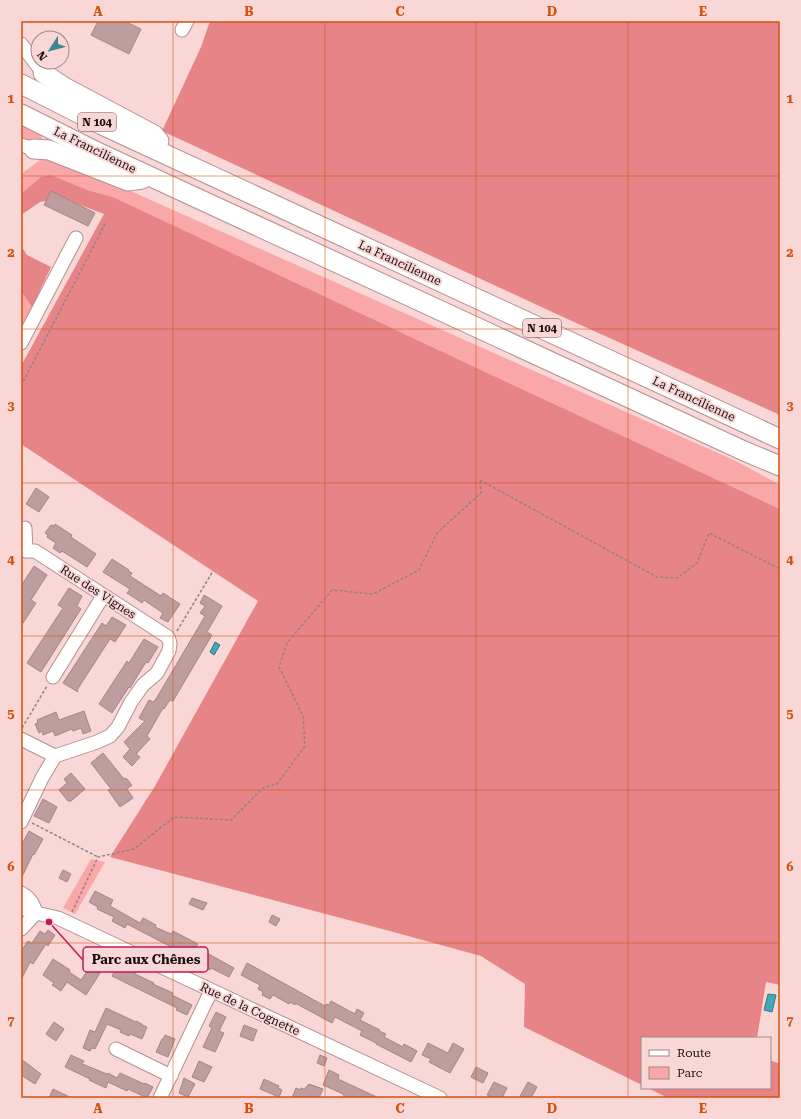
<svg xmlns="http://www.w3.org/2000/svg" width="801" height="1119" viewBox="0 0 801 1119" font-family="'Roboto Serif',serif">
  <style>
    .green { fill: #f9a7a9 }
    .forest { fill: #e78488 }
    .water { fill: #40a8b9; stroke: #357a86 }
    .building { fill: #bd9d9d; stroke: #a58686 }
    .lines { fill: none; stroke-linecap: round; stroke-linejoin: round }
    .minor-casing { stroke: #b19191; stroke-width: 15 }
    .highway-casing { stroke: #b19191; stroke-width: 21 }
    .path { stroke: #998080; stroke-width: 1.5; stroke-dasharray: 3 2; stroke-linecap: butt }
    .minor { stroke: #fff; stroke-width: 13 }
    .highway { stroke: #fff; stroke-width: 19 }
    .grid { fill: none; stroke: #d4520c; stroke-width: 1; stroke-opacity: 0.55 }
    .labels { text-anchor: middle; stroke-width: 4; stroke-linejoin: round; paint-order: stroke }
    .shield { fill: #f9d7d6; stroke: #5e4c4b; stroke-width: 1 }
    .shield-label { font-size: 11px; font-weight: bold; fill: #1c1010 }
    .street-label { font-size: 12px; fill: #1c1010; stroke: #f9d7d6 }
    .leader { fill: none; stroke: #c2185b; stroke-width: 1.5 }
    .callout-dot { fill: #c2185b; stroke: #f9d7d6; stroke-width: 1.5 }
    .callout { fill: #f9d7d6; stroke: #c2185b; stroke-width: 1.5 }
    .callout-label { font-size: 13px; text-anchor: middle; font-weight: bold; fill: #1c1010 }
    .neatline { fill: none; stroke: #d4520c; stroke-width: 1.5 }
    .grid-label { font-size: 13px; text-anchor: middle; font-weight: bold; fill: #d4520c }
  </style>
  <rect width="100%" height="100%" fill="#f9d7d6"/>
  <g class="green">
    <polygon points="21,125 41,135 44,146 21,140"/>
    <polygon points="47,159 59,159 738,462 780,485 780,509 511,384 113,197 87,190 21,194 21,174 40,160"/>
    <polygon points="21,268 38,294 21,333"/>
    <polygon points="91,859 105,862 75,914 63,908"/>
  </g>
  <g class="forest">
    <polygon points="210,21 780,21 780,415 563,317 162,131 201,47"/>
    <polygon points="51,175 87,190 113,197 511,384 780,509 780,985 766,982 757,1038 642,1038 642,1085 524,1027 525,984 481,956 386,930 110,857 155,786 258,601 21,444 21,366 104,214 62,198 40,202 21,215 21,194 41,177"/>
    <polygon points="21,246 27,255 51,267 32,307 21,291"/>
    <polygon points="770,1060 780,1064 780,1098 668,1098 648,1088 770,1088"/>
  </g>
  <g class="water">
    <polygon points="215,642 220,645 214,655 210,652"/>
    <polygon points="768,994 776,995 772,1012 764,1010"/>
  </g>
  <g class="building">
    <polygon points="98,21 124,21 141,29 129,54 91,35"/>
    <polygon points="51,191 95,213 88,226 44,205"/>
    <polygon points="36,488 49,497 39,512 26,504"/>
    <polygon points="55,524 72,535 71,537 96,554 87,567 62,551 60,553 53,548 56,543 47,537 48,535 45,533 51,525 54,526"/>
    <polygon points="112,559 129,570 128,571 132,573 130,576 161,596 163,593 180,604 168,622 160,618 163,613 144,600 142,603 127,593 130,589 103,572"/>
    <polygon points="34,566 47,575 31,600 36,603 21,626 21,586"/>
    <polygon points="69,588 82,596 77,606 81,609 41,672 27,663 63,608 58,605"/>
    <polygon points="204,595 222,606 207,632 212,635 173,701 170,700 164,709 163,708 147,736 150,739 136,754 140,757 132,766 123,757 130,749 124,742 145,721 139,718 149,700 153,702 156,699 205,616 200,613 205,606 200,603"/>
    <polygon points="112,617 126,625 115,642 110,639 77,690 78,692 63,683 102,623 106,626"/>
    <polygon points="144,639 158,647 148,663 146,662 130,688 129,687 112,713 99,704 127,661 129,663"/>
    <polygon points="84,711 91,731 83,734 81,728 73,731 72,729 55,736 53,731 43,735 42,731 39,733 35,724 38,723 37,720 56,712 59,720"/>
    <polygon points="103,753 124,779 126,778 132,785 127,789 133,798 120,807 108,790 111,789 91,763"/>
    <polygon points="71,773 85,789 71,801 68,801 59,790 67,783 64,779"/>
    <polygon points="43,799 57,807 49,823 34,816"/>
    <polygon points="29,831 43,839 34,855 33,854 21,879 21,846"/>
    <polygon points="63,870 71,874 67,882 59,878"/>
    <polygon points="95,891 113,900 110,906 140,923 143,918 156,925 155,927 171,934 173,931 198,944 196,947 234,968 229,977 211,968 210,970 195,963 196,961 177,951 177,950 127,924 125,928 112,921 114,917 97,909 98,907 89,902"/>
    <polygon points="192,898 207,903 203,910 189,904"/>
    <polygon points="272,915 280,919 276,926 269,922"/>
    <polygon points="48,930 55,935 48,946 46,944 33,964 30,962 21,980 21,951 28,941 32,943 40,931 45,934"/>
    <polygon points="53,959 70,970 69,972 81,980 90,967 100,973 86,995 67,982 61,991 52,985 54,983 43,975"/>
    <polygon points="119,962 137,970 135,974 154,983 153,984 173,993 172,995 192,1005 187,1015 176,1010 177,1008 112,976"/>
    <polygon points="247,963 325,1006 326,1004 329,1005 331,1001 355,1014 357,1009 364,1013 360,1020 380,1030 379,1031 386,1034 384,1037 403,1047 404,1044 417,1051 411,1062 376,1044 376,1043 360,1035 362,1031 335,1017 332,1023 295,1003 295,1005 290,1002 289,1004 273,995 270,999 262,995 263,992 258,989 260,985 241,975"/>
    <polygon points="106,1008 136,1022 136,1021 142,1024 142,1025 147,1027 142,1039 130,1034 129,1036 120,1032 121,1030 107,1024 95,1049 92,1048 90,1051 83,1048 90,1030 95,1032"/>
    <polygon points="216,1012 226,1017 219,1031 224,1033 215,1052 203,1047 212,1028 209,1026"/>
    <polygon points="54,1022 64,1029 56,1041 46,1034"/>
    <polygon points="244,1025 257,1030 253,1041 240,1036"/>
    <polygon points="165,1035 175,1039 168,1057 156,1052 162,1039 163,1039"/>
    <polygon points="428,1043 448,1053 453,1043 464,1049 450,1073 429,1062 431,1059 422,1055"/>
    <polygon points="71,1055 84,1061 82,1064 107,1074 108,1073 117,1078 120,1073 144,1084 145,1083 153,1087 147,1098 128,1089 127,1091 108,1082 106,1088 89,1080 90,1079 65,1067"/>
    <polygon points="320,1055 327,1058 324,1066 317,1063"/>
    <polygon points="21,1059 41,1074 35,1084 21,1075"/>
    <polygon points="199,1061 212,1067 204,1082 192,1077"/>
    <polygon points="476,1067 488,1073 483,1083 471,1077"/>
    <polygon points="329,1070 339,1075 338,1079 379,1098 343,1098 344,1095 343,1094 323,1085"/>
    <polygon points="184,1078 195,1084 188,1097 179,1093"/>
    <polygon points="264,1079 279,1086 278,1088 282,1090 279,1097 260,1089"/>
    <polygon points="494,1082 507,1088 502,1098 494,1098 487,1095"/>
    <polygon points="528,1082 537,1087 531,1098 519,1098"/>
    <polygon points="309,1084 323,1089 319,1098 292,1098 296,1088 301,1090 301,1088 304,1089"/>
    <polygon points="53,1089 59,1092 72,1098 49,1098"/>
  </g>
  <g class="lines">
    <g class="minor-casing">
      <g id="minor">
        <polyline points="182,30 187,21"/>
        <polyline points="21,44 43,73"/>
        <polyline points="21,145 34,149"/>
        <polyline points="21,343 76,238"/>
        <polyline points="25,528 26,551"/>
        <polyline points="53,677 103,596"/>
        <polyline points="21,739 55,756"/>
        <polyline points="21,822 42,778 55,756 97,742 110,736 118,727 131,702 143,685 157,673 169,651 170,643 168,637 35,551 26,551"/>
        <path d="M21,893C30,898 33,903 36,913H32L21,907"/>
        <polyline points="21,929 36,913 58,918 440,1098"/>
        <polyline points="116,1049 171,1076"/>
        <polyline points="160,1098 211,991"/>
      </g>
    </g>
    <g class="highway-casing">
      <g id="highway">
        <polyline points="43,73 64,87 154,135 159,141"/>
        <polyline points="21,84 102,125 780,439"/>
        <polyline points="21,114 93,150 744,451 780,466"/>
        <polyline points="34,149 49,150 128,181 142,179"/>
      </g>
    </g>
    <g class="path">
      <polyline points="21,386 106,222"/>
      <polyline points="480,480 657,577 677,578 697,563 709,533 780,569"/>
      <polyline points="177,631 213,571"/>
      <polyline points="22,728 47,686"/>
      <polyline points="32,823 98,857"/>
      <polyline points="72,912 98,857 134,849 174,817 231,820 263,788 277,784 305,746 303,716 279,667 287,643 332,590 373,594 419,570 437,533 481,493 480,480"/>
    </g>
    <use href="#minor" class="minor"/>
    <use href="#highway" class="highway"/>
  </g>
  <path class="grid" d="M173,21V1098M325,21V1098M476,21V1098M628,21V1098M21,176H780M21,329H780M21,483H780M21,636H780M21,790H780M21,943H780"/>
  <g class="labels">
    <g class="shield">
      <rect x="78" y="113" width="38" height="18" rx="3"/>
      <rect x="523" y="319" width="38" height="18" rx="3"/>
    </g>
    <g class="shield-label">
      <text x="97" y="126">N 104</text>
      <text x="542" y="332">N 104</text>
    </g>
    <g class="street-label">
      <text transform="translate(95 150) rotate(26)" y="4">La Francilienne</text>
      <text transform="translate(400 263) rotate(25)" y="4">La Francilienne</text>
      <text transform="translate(694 399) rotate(25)" y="4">La Francilienne</text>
      <text transform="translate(98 592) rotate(33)" y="4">Rue des Vignes</text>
      <text transform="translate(250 1009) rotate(25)" y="4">Rue de la Cognette</text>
    </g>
  </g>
  <path class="leader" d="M49 922L83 960"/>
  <circle class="callout-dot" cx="49" cy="922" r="4"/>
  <rect class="callout" x="83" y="947" width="125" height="25" rx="4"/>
  <g class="callout-label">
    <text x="146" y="964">Parc aux Chênes</text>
  </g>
  <rect width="801" height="1119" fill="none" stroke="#f9d7d6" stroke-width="44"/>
  <rect x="641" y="1037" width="130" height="52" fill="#f9d7d6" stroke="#a18787"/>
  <rect x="649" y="1050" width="20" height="6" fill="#ffffff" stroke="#a18787"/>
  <text x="677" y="1057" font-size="12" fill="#1c1010">Route</text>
  <rect x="649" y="1067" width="20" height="12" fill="#f9a7a9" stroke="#a18787"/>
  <text x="677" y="1077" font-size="12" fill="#1c1010">Parc</text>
  <g transform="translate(50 50) rotate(234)"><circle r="19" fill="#f9d7d6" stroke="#a18787"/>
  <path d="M0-3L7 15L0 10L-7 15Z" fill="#408692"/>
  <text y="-6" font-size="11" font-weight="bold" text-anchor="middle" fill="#1c1010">N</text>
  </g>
  <rect x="22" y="22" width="757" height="1075" class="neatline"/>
  <g class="grid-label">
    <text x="98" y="16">A</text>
    <text x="249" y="16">B</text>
    <text x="400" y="16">C</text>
    <text x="552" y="16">D</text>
    <text x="703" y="16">E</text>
    <text x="11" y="103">1</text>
    <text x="790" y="103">1</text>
    <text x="11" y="257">2</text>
    <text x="790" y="257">2</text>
    <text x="11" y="410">3</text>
    <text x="790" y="410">3</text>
    <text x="11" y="564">4</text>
    <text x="790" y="564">4</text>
    <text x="11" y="718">5</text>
    <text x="790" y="718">5</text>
    <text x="11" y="871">6</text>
    <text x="790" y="871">6</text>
    <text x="11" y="1025">7</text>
    <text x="790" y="1025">7</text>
    <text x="98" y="1113">A</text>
    <text x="249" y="1113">B</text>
    <text x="400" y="1113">C</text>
    <text x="552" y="1113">D</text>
    <text x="703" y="1113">E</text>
  </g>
</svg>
